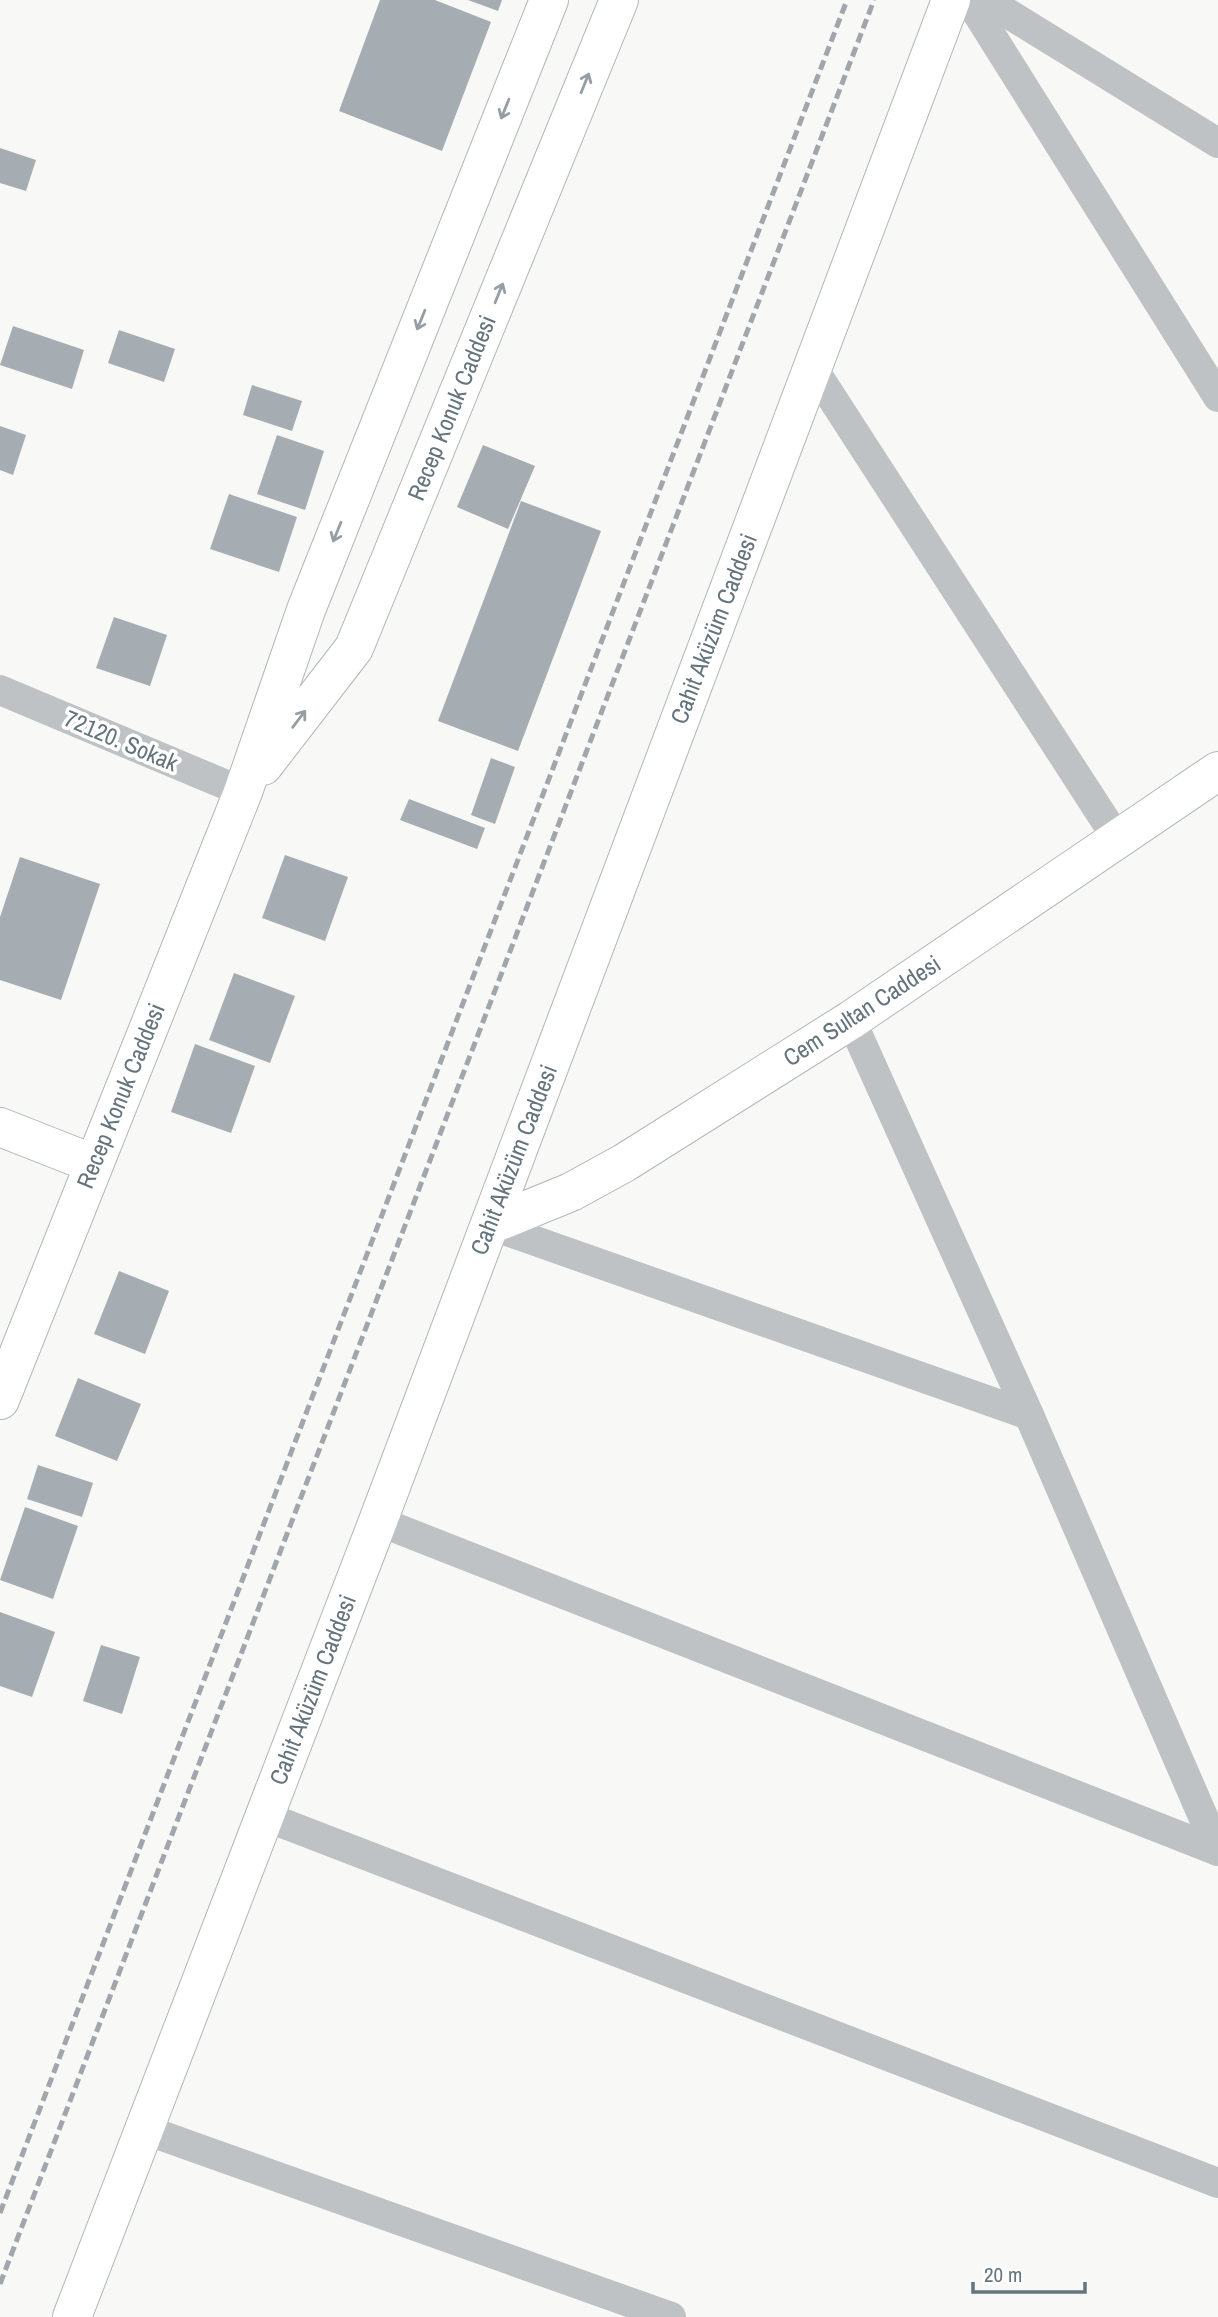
<svg xmlns="http://www.w3.org/2000/svg" width="1218" height="2317" viewBox="0 0 1218 2317" font-family="'Archivo Narrow',sans-serif">
  <style>
    .building { fill: #a6adb2 }
    .lines { fill: none; stroke-linecap: round; stroke-linejoin: round }
    .secondary-casing { stroke: #b0b6ba; stroke-width: 40 }
    .street { stroke: #bec2c5; stroke-width: 30 }
    .secondary { stroke: #fff; stroke-width: 38 }
    .rail { stroke: #a0a6ab; stroke-width: 5; stroke-dasharray: 10 5; stroke-linecap: butt }
    .oneway { stroke: #949ea4 }
    .labels { text-anchor: middle; stroke-width: 7; stroke-linejoin: round; paint-order: stroke }
    .street-label { font-size: 24px; fill: #66747d; stroke: #fff }
  </style>
  <rect width="100%" height="100%" fill="#f8f8f6"/>
  <g class="building">
    <polygon points="380,0 435,0 491,22 442,151 339,111"/>
    <polygon points="468,0 502,0 498,11"/>
    <polygon points="0,148 36,160 26,191 0,183"/>
    <polygon points="13,326 84,350 72,389 0,365"/>
    <polygon points="119,330 175,349 164,382 108,363"/>
    <polygon points="252,385 302,401 292,431 243,415"/>
    <polygon points="0,426 26,435 13,475 0,470"/>
    <polygon points="277,435 324,451 305,510 257,494"/>
    <polygon points="483,445 535,466 508,529 457,507"/>
    <polygon points="229,494 297,517 279,572 210,549"/>
    <polygon points="521,501 601,531 518,751 438,721"/>
    <polygon points="114,617 167,635 150,686 96,668"/>
    <polygon points="491,758 515,767 495,824 471,815"/>
    <polygon points="409,799 485,828 477,849 400,820"/>
    <polygon points="285,855 348,877 325,941 262,918"/>
    <polygon points="20,857 100,884 61,1000 0,980 0,917"/>
    <polygon points="234,973 295,996 270,1063 209,1040"/>
    <polygon points="195,1044 255,1066 231,1133 171,1112"/>
    <polygon points="119,1271 169,1291 145,1354 94,1334"/>
    <polygon points="78,1378 141,1404 117,1461 55,1436"/>
    <polygon points="38,1465 93,1483 82,1517 27,1499"/>
    <polygon points="25,1507 78,1526 53,1599 0,1580"/>
    <polygon points="0,1612 55,1632 32,1697 0,1686"/>
    <polygon points="101,1645 140,1657 122,1714 83,1701"/>
  </g>
  <g class="lines">
    <g class="secondary-casing">
      <g id="secondary">
        <polyline points="263,766 354,648 619,0"/>
        <polyline points="0,1127 94,1164"/>
        <polyline points="490,1225 571,1192 624,1163 851,1020 1218,771"/>
        <polyline points="0,1400 243,792 306,610 549,0"/>
        <polyline points="72,2317 378,1521 951,0"/>
      </g>
    </g>
    <g class="street">
      <polyline points="969,0 1218,397"/>
      <polyline points="986,0 1218,143"/>
      <polyline points="812,367 1118,840"/>
      <polyline points="0,690 243,792"/>
      <polyline points="851,1020 1029,1415 1218,1851"/>
      <polyline points="490,1225 1029,1415"/>
      <polyline points="378,1521 1218,1851"/>
      <polyline points="264,1816 1218,2183"/>
      <polyline points="143,2129 671,2317"/>
    </g>
    <use href="#secondary" class="secondary"/>
    <g class="rail">
      <polyline points="0,2213 847,0"/>
      <polyline points="0,2284 874,0"/>
    </g>
  </g>
  <defs><path id="oneway-shaft" d="M-6 0H5M1.5-3L5.5 0L1.5 3" fill="none" stroke-width="1.6" stroke-linecap="round" stroke-linejoin="round" transform="scale(1.75)"/></defs>
  <g class="oneway">
    <use href="#oneway-shaft" transform="translate(585 83) rotate(-68)"/>
    <use href="#oneway-shaft" transform="translate(505 109) rotate(112)"/>
    <use href="#oneway-shaft" transform="translate(499 293) rotate(-68)"/>
    <use href="#oneway-shaft" transform="translate(421 320) rotate(112)"/>
    <use href="#oneway-shaft" transform="translate(337 532) rotate(112)"/>
    <use href="#oneway-shaft" transform="translate(299 719) rotate(-53)"/>
  </g>
  <g class="labels">
    <g class="street-label">
      <text transform="translate(452 408) rotate(-68)" y="8">Recep Konuk Caddesi</text>
      <text transform="translate(714 629) rotate(-69)" y="8">Cahit Aküzüm Caddesi</text>
      <text transform="translate(121 741) rotate(23)" y="8">72120. Sokak</text>
      <text transform="translate(862 1011) rotate(-33)" y="8">Cem Sultan Caddesi</text>
      <text transform="translate(121 1096) rotate(-68)" y="8">Recep Konuk Caddesi</text>
      <text transform="translate(514 1160) rotate(-69)" y="8">Cahit Aküzüm Caddesi</text>
      <text transform="translate(313 1690) rotate(-69)" y="8">Cahit Aküzüm Caddesi</text>
    </g>
  </g>
  <path d="M973 2282v10h112v-10" fill="none" stroke="#66747d" stroke-width="3.5"/>
  <text x="984" y="2282" font-size="21" fill="#66747d" stroke="#ffffff" stroke-width="5" paint-order="stroke">20 m</text>
</svg>
